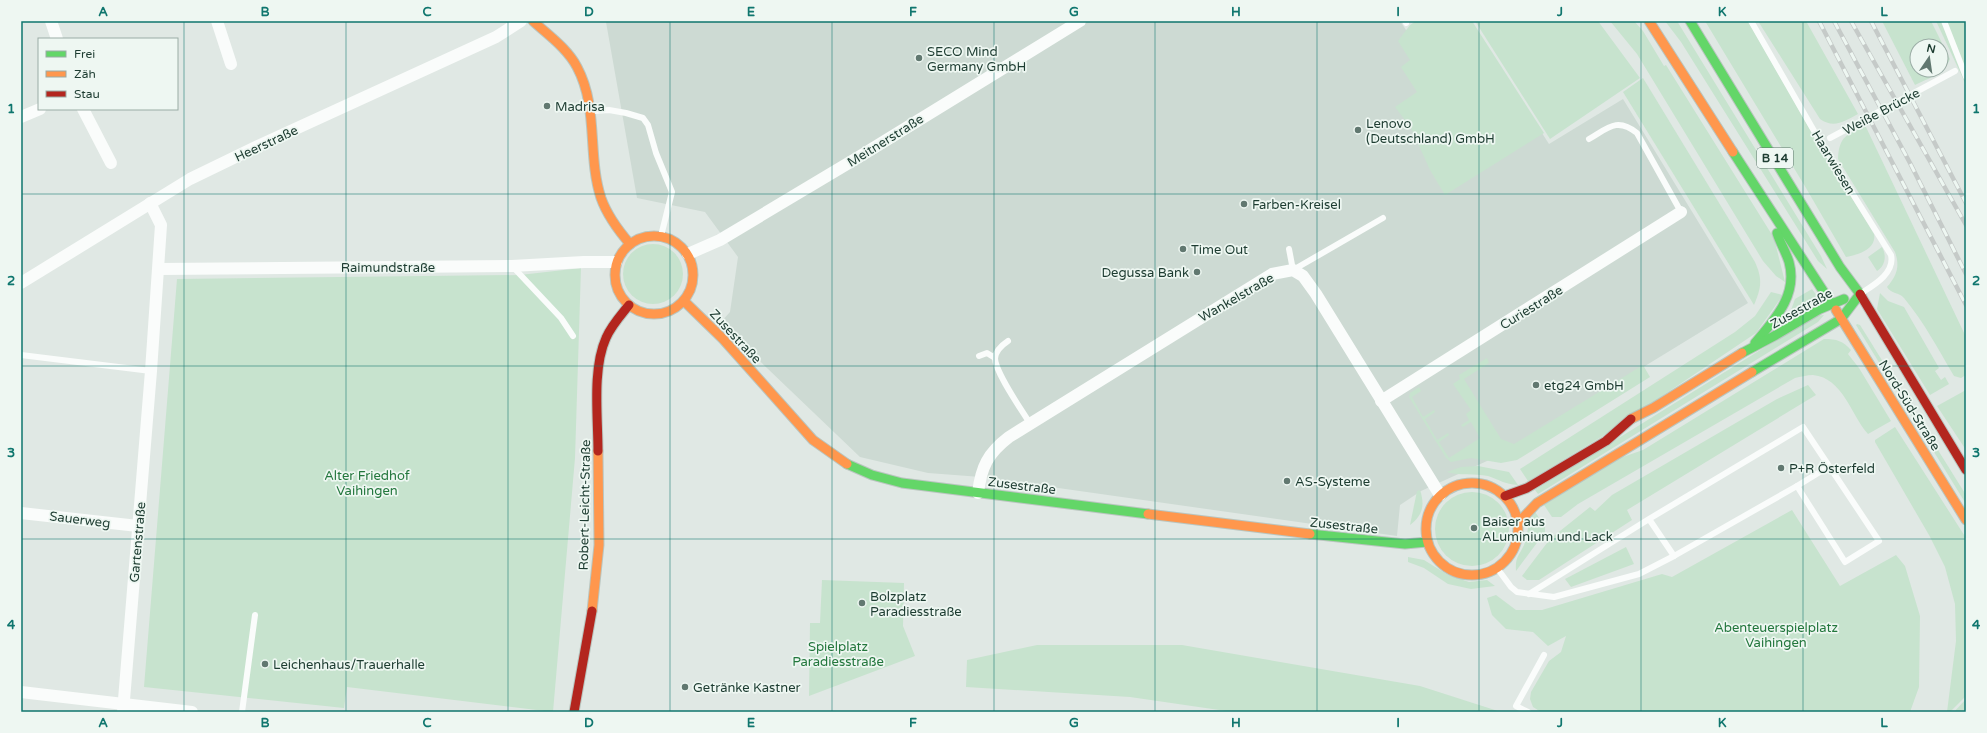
<svg xmlns="http://www.w3.org/2000/svg" width="1987" height="733" viewBox="0 0 1987 733" font-family="'Varela Round',sans-serif">
  <style>
    .built { fill: #cddad3 }
    .green { fill: #c7e3ce; fill-rule: evenodd }
    .lines { fill: none; stroke-linecap: round; stroke-linejoin: round }
    .fast-casing { stroke: #b9c5bf; stroke-width: 11 }
    .slow-casing { stroke: #b9c5bf; stroke-width: 11 }
    .jam-casing { stroke: #b9c5bf; stroke-width: 11 }
    .lane { stroke: #fafcfb; stroke-width: 6 }
    .street { stroke: #fafcfb; stroke-width: 12 }
    .fast { stroke: #63d668; stroke-width: 9 }
    .slow { stroke: #ff974d; stroke-width: 9 }
    .jam { stroke: #b3261e; stroke-width: 9 }
    .rail-casing { stroke: #c5cac8; stroke-width: 4.5 }
    .rail { stroke: #eef7f2; stroke-width: 3; stroke-dasharray: 9; stroke-linecap: butt }
    .lane-bridge { stroke: #fafcfb; stroke-width: 6 }
    .grid { fill: none; stroke: #0f766e; stroke-width: 1; stroke-opacity: 0.55 }
    .poi-dot { fill: #617870; stroke: #eef7f2; stroke-width: 1.5 }
    .labels { text-anchor: middle; stroke-width: 3.5; stroke-linejoin: round; paint-order: stroke }
    .shield { fill: #eef7f2; stroke: #5c746b; stroke-width: 1 }
    .shield-label { font-size: 12px; font-weight: bold; fill: #1d3c31 }
    .poi-label { font-size: 13px; fill: #1d3c31; stroke: #eef7f2; text-anchor: start }
    .street-label { font-size: 13px; fill: #1d3c31; stroke: #eef7f2 }
    .park-label { font-size: 13px; fill: #23773d; stroke: #eef7f2 }
    .neatline { fill: none; stroke: #0f766e; stroke-width: 1.5 }
    .grid-label { font-size: 13px; text-anchor: middle; font-weight: bold; fill: #0f766e }
  </style>
  <rect width="100%" height="100%" fill="#e0e8e4"/>
  <polygon class="built" points="608,21 1400,21 1406,30 1470,21 1549,144 1623,99 1748,303 1498,456 1421,491 1400,505 1397,536 981,477 928,473 860,457 720,323 730,312 738,257 705,212 637,198 606,22"/>
  <g class="green">
    <polygon points="1416,21 1472,21 1544,133 1445,195 1430,170 1411,128 1395,107 1417,92 1401,67 1410,60 1398,41 1410,25"/>
    <polygon points="1475,21 1598,21 1640,78 1550,139"/>
    <polygon points="1610,21 1634,21 1643,31 1664,66 1666,65 1774,238 1785,282 1776,276 1763,261 1637,54"/>
    <polygon points="1665,21 1677,21 1821,256 1827,269 1818,261 1681,42"/>
    <path d="M1705,21H1748L1812,133L1874,234C1877,249 1858,255 1846,257L1806,188Z"/>
    <path d="M1758,21H1806L1858,114C1845,121 1834,129 1820,119Z"/>
    <path d="M1882,21H1931L1950,59C1944,74 1929,78 1915,85ZM1917,46H1941V70H1917Z"/>
    <polygon points="1936,21 1966,21 1966,85"/>
    <path d="M1643,78L1755,262C1763,280 1761,288 1754,305L1623,92Z"/>
    <path d="M1865,125L1966,337V375L1961,378L1954,376C1938,349 1924,322 1904,298C1899,292 1891,294 1887,287C1897,276 1900,266 1895,252L1838,159C1839,136 1847,135 1865,125Z"/>
    <circle cx="653" cy="274" r="30"/>
    <path d="M1882,247C1887,256 1885,266 1877,271L1868,257Z"/>
    <polygon points="581,268 575,458 553,712 347,687 344,708 144,687 177,279 520,275"/>
    <polygon points="1812,289 1817,296 1791,310 1795,299"/>
    <polygon points="1771,292 1783,295 1756,333 1601,437 1528,481 1520,469 1735,332 1755,316"/>
    <polygon points="1880,293 1888,301 1904,307 1939,368 1935,371 1941,380 1945,377 1949,384 1930,395 1877,309"/>
    <polygon points="1824,315 1818,322 1538,494 1535,490 1815,316"/>
    <polygon points="1857,324 1860,325 1966,495 1966,504 1856,325"/>
    <path d="M1824,339C1837,339 1843,341 1851,350L1848,354L1859,368L1891,421L1868,434C1851,415 1843,378 1813,375C1807,375 1800,377 1795,378L1578,504L1561,517H1552L1544,505L1617,459L1643,450Z"/>
    <polygon points="1487,358 1489,363 1464,379 1501,439 1514,444 1643,365 1650,377 1517,460 1501,463 1471,458 1451,462 1446,458 1409,397 1410,393 1419,387 1421,391 1412,397 1423,417 1434,410 1435,412 1425,419 1437,440 1448,433 1449,435 1439,442 1449,458 1480,438 1471,422 1463,427 1461,425 1469,420 1466,414 1471,410 1453,384 1460,379 1459,375"/>
    <polygon points="1808,385 1816,395 1627,510 1632,520 1539,580 1527,580 1522,576 1550,539 1590,507 1595,511 1612,495 1777,399"/>
    <polygon points="1966,390 1966,450 1937,406"/>
    <polygon points="1895,427 1966,538 1966,696 1950,712 1947,712 1956,641 1955,604 1945,567 1929,535 1875,442 1875,440"/>
    <path d="M1478,466L1509,472L1518,485C1504,484 1500,480 1488,476C1474,473 1460,476 1447,472L1461,467Z"/>
    <path d="M1420,490C1425,505 1423,515 1410,525L1417,491Z"/>
    <circle cx="1472" cy="529" r="37"/>
    <polygon points="1792,510 1840,586 1896,555 1905,566 1920,616 1919,687 1910,712 1541,712 1533,707 1530,699 1531,692 1549,661 1561,652 1566,636 1548,646 1533,632 1506,629 1492,615 1487,598 1496,595 1516,610 1542,610 1662,574 1672,577"/>
    <path d="M1535,512L1545,526V532L1516,571C1515,557 1519,556 1524,545C1529,532 1526,524 1535,512Z"/>
    <polygon points="1626,547 1634,564 1571,587 1565,579"/>
    <polygon points="1408,557 1424,560 1448,575 1469,582 1487,580 1495,586 1471,589 1448,584 1424,568 1408,562"/>
    <polygon points="822,580 904,583 903,626 915,656 809,696 810,623 820,623"/>
    <polygon points="1037,645 1182,645 1420,686 1501,712 1233,712 1130,697 966,687 967,660"/>
    <polygon points="1966,699 1966,712 1954,712"/>
  </g>
  <g class="lines">
    <g class="fast-casing">
      <g id="fast">
        <polyline points="1690,21 1840,267 1860,294"/>
        <polyline points="1733,152 1831,303"/>
        <path d="M1755,343C1775,319 1798,295 1789,262C1786,252 1780,243 1777,233"/>
        <polyline points="1742,353 1776,335 1820,309 1844,299"/>
        <polyline points="1752,372 1841,319 1860,294"/>
        <polyline points="847,464 872,475 902,483 1148,514"/>
        <polyline points="1310,534 1405,544 1427,542"/>
      </g>
    </g>
    <g class="slow-casing">
      <g id="slow">
        <path d="M533,21C548,35 567,48 577,67C599,108 587,155 601,198C607,215 618,230 630,244"/>
        <polyline points="1649,21 1733,152"/>
        <circle cx="654" cy="275" r="39"/>
        <polyline points="684,301 723,339 813,440 847,464"/>
        <polyline points="1836,310 1966,520"/>
        <polyline points="1631,419 1653,408 1742,353"/>
        <circle cx="1472" cy="529" r="46"/>
        <polyline points="1148,514 1310,534"/>
        <polyline points="1518,523 1537,503 1752,372"/>
        <polyline points="592,611 599,545 598,451"/>
      </g>
    </g>
    <g class="jam-casing">
      <g id="jam">
        <polyline points="1860,294 1966,470"/>
        <path d="M598,451C598,417 592,369 606,338C611,326 621,315 629,305"/>
        <polyline points="1505,496 1527,488 1606,441 1631,419"/>
        <polyline points="574,712 592,611"/>
      </g>
    </g>
    <g class="lane">
      <polyline points="1405,21 1406,23"/>
      <path d="M1751,21L1821,143L1891,255C1895,272 1876,284 1863,292"/>
      <polyline points="1944,21 1966,77"/>
      <polyline points="593,111 609,110 626,113 643,118 648,125 656,153 672,192 661,236"/>
      <path d="M1589,139C1608,128 1617,117 1637,133L1681,212"/>
      <polyline points="1289,249 1293,270 1383,218"/>
      <polyline points="513,267 561,318 573,336"/>
      <path d="M1008,341C1002,345 996,350 995,358C995,372 1021,409 1029,422"/>
      <polyline points="21,355 151,371"/>
      <polyline points="979,356 987,353 995,358"/>
      <polyline points="1797,486 1828,467"/>
      <polyline points="1497,568 1511,587 1517,592 1554,597 1639,574 1674,556"/>
      <polyline points="1529,594 1649,519 1803,427 1879,541 1845,562 1797,486 1674,556 1649,519"/>
      <polyline points="242,712 255,615"/>
      <polyline points="1528,712 1516,706 1544,655"/>
    </g>
    <g class="street">
      <polyline points="51,21 57,39"/>
      <polyline points="217,21 231,64"/>
      <polyline points="83,109 111,163"/>
      <polyline points="21,117 40,109"/>
      <polyline points="688,254 720,240 862,155 1080,21"/>
      <polyline points="159,269 512,266 584,262 616,262"/>
      <polyline points="21,283 190,179 258,146 496,37 521,21"/>
      <polyline points="1381,401 1681,212"/>
      <path d="M978,493C981,467 988,453 1009,437L1272,274L1293,270L1303,276L1316,294L1440,495"/>
      <polyline points="21,513 138,526"/>
      <polyline points="21,692 192,712"/>
      <polyline points="123,712 151,371 161,225 150,203"/>
    </g>
    <use href="#fast" class="fast"/>
    <use href="#slow" class="slow"/>
    <use href="#jam" class="jam"/>
    <g class="rail-casing">
      <g id="rail">
        <polyline points="1819,21 1966,305"/>
        <polyline points="1834,21 1910,163 1966,274"/>
        <polyline points="1851,21 1966,225"/>
        <polyline points="1871,21 1966,203"/>
      </g>
    </g>
    <use href="#rail" class="rail"/>
    <polyline class="lane-bridge" points="1830,138 1955,71"/>
  </g>
  <path class="grid" d="M184,21V712M346,21V712M508,21V712M670,21V712M832,21V712M994,21V712M1155,21V712M1317,21V712M1479,21V712M1641,21V712M1803,21V712M21,194H1966M21,366H1966M21,539H1966"/>
  <g class="poi-dot">
    <circle cx="919" cy="58" r="4"/>
    <circle cx="547" cy="106" r="4"/>
    <circle cx="1358" cy="130" r="4"/>
    <circle cx="1244" cy="204" r="4"/>
    <circle cx="1183" cy="249" r="4"/>
    <circle cx="1197" cy="272" r="4"/>
    <circle cx="1536" cy="385" r="4"/>
    <circle cx="1781" cy="468" r="4"/>
    <circle cx="1287" cy="481" r="4"/>
    <circle cx="1474" cy="528" r="4"/>
    <circle cx="862" cy="603" r="4"/>
    <circle cx="265" cy="664" r="4"/>
    <circle cx="685" cy="687" r="4"/>
  </g>
  <g class="labels">
    <rect class="shield" x="1757" y="148" width="36" height="20" rx="3"/>
    <g class="shield-label">
      <text x="1775" y="162">B 14</text>
    </g>
    <g class="poi-label">
      <text x="927" y="56">SECO Mind<tspan x="927" dy="15">Germany GmbH</tspan></text>
      <text x="555" y="111">Madrisa</text>
      <text x="1366" y="128">Lenovo<tspan x="1366" dy="15">(Deutschland) GmbH</tspan></text>
      <text x="1252" y="209">Farben-Kreisel</text>
      <text x="1191" y="254">Time Out</text>
      <text x="1189" y="277" text-anchor="end">Degussa Bank</text>
      <text x="1544" y="390">etg24 GmbH</text>
      <text x="1789" y="473">P+R Österfeld</text>
      <text x="1295" y="486">AS-Systeme</text>
      <text x="1482" y="526">Baiser aus<tspan x="1482" dy="15">ALuminium und Lack</tspan></text>
      <text x="870" y="601">Bolzplatz<tspan x="870" dy="15">Paradiesstraße</tspan></text>
      <text x="273" y="669">Leichenhaus/Trauerhalle</text>
      <text x="693" y="692">Getränke Kastner</text>
    </g>
    <g class="street-label">
      <text transform="translate(1881 111) rotate(-28)" y="5">Weiße Brücke</text>
      <text transform="translate(885 140) rotate(-32)" y="5">Meitnerstraße</text>
      <text transform="translate(266 143) rotate(-25)" y="5">Heerstraße</text>
      <text transform="translate(1834 162) rotate(59)" y="5">Haarwiesen</text>
      <text x="388" y="272">Raimundstraße</text>
      <text transform="translate(1236 297) rotate(-30)" y="5">Wankelstraße</text>
      <text transform="translate(1531 307) rotate(-32)" y="5">Curiestraße</text>
      <text transform="translate(1801 308) rotate(-29)" y="5">Zusestraße</text>
      <text transform="translate(736 336) rotate(47)" y="5">Zusestraße</text>
      <text transform="translate(1910 405) rotate(58)" y="5">Nord-Süd-Straße</text>
      <text transform="translate(1022 485) rotate(7)" y="5">Zusestraße</text>
      <text transform="translate(584 505) rotate(-89)" y="5">Robert-Leicht-Straße</text>
      <text transform="translate(80 519) rotate(7)" y="5">Sauerweg</text>
      <text transform="translate(1344 525) rotate(6)" y="5">Zusestraße</text>
      <text transform="translate(137 542) rotate(-85)" y="5">Gartenstraße</text>
    </g>
    <g class="park-label">
      <text x="367" y="480">Alter Friedhof<tspan x="367" dy="15">Vaihingen</tspan></text>
      <text x="1776" y="632">Abenteuerspielplatz<tspan x="1776" dy="15">Vaihingen</tspan></text>
      <text x="838" y="651">Spielplatz<tspan x="838" dy="15">Paradiesstraße</tspan></text>
    </g>
  </g>
  <rect width="1987" height="733" fill="none" stroke="#eef7f2" stroke-width="44"/>
  <rect x="38" y="38" width="140" height="72" fill="#eef7f2" stroke="#9aaca5"/>
  <rect x="46" y="51" width="20" height="6" fill="#63d668" stroke="#9aaca5"/>
  <text x="74" y="58" font-size="12" fill="#1d3c31">Frei</text>
  <rect x="46" y="71" width="20" height="6" fill="#ff974d" stroke="#9aaca5"/>
  <text x="74" y="78" font-size="12" fill="#1d3c31">Zäh</text>
  <rect x="46" y="91" width="20" height="6" fill="#b3261e" stroke="#9aaca5"/>
  <text x="74" y="98" font-size="12" fill="#1d3c31">Stau</text>
  <g transform="translate(1929 58) rotate(13)"><circle r="19" fill="#eef7f2" stroke="#9aaca5"/>
  <path d="M0-3L7 15L0 10L-7 15Z" fill="#617870"/>
  <text y="-6" font-size="11" font-weight="bold" text-anchor="middle" fill="#1d3c31">N</text>
  </g>
  <rect x="22" y="22" width="1943" height="689" class="neatline"/>
  <g class="grid-label">
    <text x="103" y="16">A</text>
    <text x="265" y="16">B</text>
    <text x="427" y="16">C</text>
    <text x="589" y="16">D</text>
    <text x="751" y="16">E</text>
    <text x="913" y="16">F</text>
    <text x="1074" y="16">G</text>
    <text x="1236" y="16">H</text>
    <text x="1398" y="16">I</text>
    <text x="1560" y="16">J</text>
    <text x="1722" y="16">K</text>
    <text x="1884" y="16">L</text>
    <text x="11" y="113">1</text>
    <text x="1976" y="113">1</text>
    <text x="11" y="285">2</text>
    <text x="1976" y="285">2</text>
    <text x="11" y="457">3</text>
    <text x="1976" y="457">3</text>
    <text x="11" y="629">4</text>
    <text x="1976" y="629">4</text>
    <text x="103" y="727">A</text>
    <text x="265" y="727">B</text>
    <text x="427" y="727">C</text>
    <text x="589" y="727">D</text>
    <text x="751" y="727">E</text>
    <text x="913" y="727">F</text>
    <text x="1074" y="727">G</text>
    <text x="1236" y="727">H</text>
    <text x="1398" y="727">I</text>
    <text x="1560" y="727">J</text>
    <text x="1722" y="727">K</text>
    <text x="1884" y="727">L</text>
  </g>
</svg>
